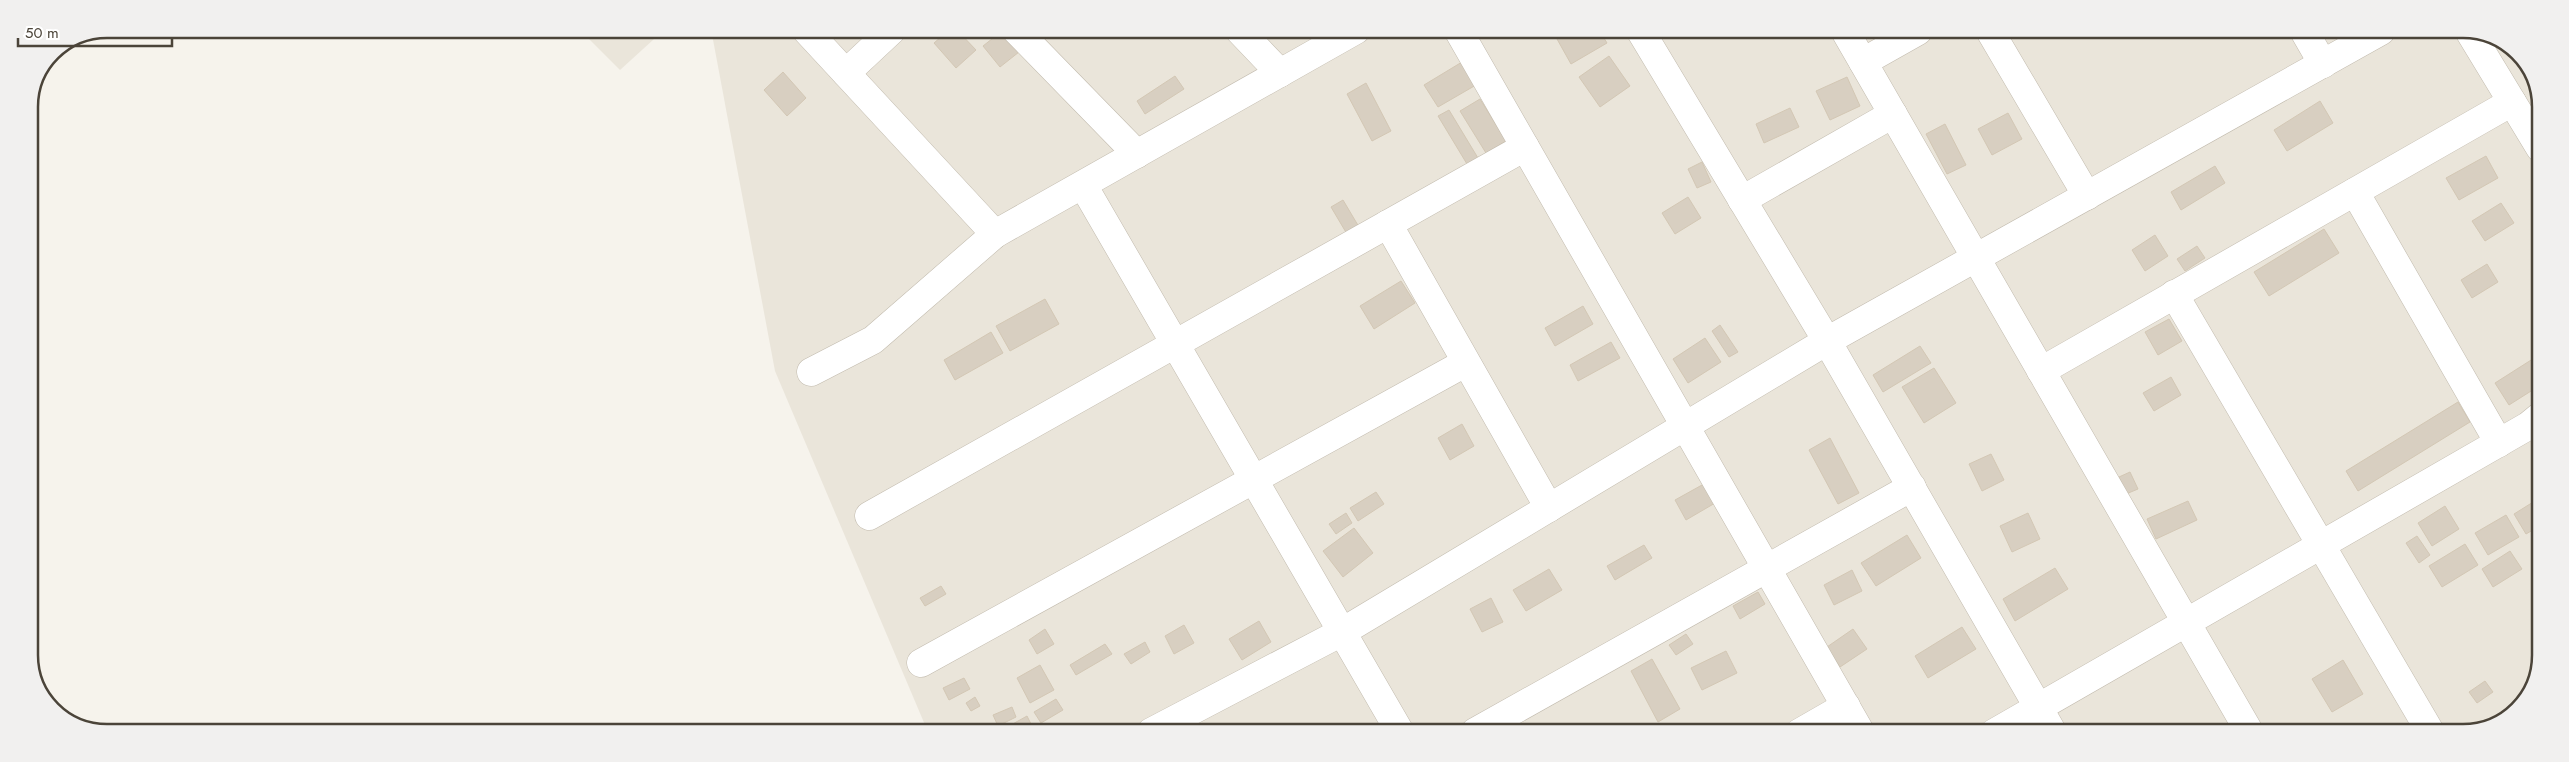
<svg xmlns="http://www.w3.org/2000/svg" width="2569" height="762" viewBox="0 0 2569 762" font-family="Jost,sans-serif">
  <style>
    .residential { fill: #eae5da }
    .building { fill: #d8cfc1; stroke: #d3c7b4 }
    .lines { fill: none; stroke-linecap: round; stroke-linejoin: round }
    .minor-casing { stroke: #c2bbae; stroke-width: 29 }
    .minor { stroke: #fff; stroke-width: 28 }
    .rim { fill: none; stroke: #4b4439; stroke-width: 2.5 }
  </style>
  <rect width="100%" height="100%" fill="#f6f3ec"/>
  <g class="residential">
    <polygon points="579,29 665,29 620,70"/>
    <polygon points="711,29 2483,31 2521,55 2540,101 2538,676 2510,717 2463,733 928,732 775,371"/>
  </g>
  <g class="building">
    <polygon points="949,30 957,30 976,50 956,68 934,43"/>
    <polygon points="1572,30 1599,30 1607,43 1571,64 1557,39"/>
    <polygon points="1002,31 1019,52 1000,67 983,46"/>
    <polygon points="1609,56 1630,86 1600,107 1579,77"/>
    <polygon points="1462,62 1476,85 1438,107 1424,85"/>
    <polygon points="783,72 806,98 787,116 764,90"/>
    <polygon points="1175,76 1184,89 1145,114 1137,101"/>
    <polygon points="1847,77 1860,106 1830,120 1816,91"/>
    <polygon points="1366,83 1391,131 1372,141 1347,94"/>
    <polygon points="1480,99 1506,141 1486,153 1460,111"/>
    <polygon points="2320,101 2333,123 2287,151 2274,130"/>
    <polygon points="1790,108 1799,127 1764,143 1756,124"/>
    <polygon points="1449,110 1478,158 1467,164 1438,116"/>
    <polygon points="2008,113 2022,139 1992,155 1978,129"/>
    <polygon points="1945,124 1966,165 1947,174 1926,134"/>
    <polygon points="2486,156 2498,178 2459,200 2446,178"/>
    <polygon points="1702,162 1711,182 1697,188 1688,169"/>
    <polygon points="2215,166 2225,183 2181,210 2171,192"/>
    <polygon points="1688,197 1701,218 1675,234 1662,213"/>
    <polygon points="1343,200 1359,227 1347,234 1331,207"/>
    <polygon points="2501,203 2514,223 2485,241 2472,221"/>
    <polygon points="2324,229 2339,253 2269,296 2254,272"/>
    <polygon points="2155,235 2168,256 2145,271 2132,250"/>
    <polygon points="2197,246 2205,258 2185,271 2177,259"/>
    <polygon points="2487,264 2498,282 2472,298 2461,280"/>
    <polygon points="1401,281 1415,303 1374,329 1360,306"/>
    <polygon points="1045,299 1059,324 1010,351 996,326"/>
    <polygon points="1583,306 1593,324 1555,346 1545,328"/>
    <polygon points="2169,319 2182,341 2158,355 2145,332"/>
    <polygon points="1720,325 1738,352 1729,357 1712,331"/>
    <polygon points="991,332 1003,353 955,380 944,360"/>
    <polygon points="1705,338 1721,362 1688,383 1673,359"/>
    <polygon points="1611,342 1620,358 1578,381 1570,365"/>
    <polygon points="1920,346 1931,363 1883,392 1873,375"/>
    <polygon points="2539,355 2539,386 2509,405 2495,383"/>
    <polygon points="1934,368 1956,403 1924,423 1902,387"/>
    <polygon points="2171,377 2181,395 2154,411 2143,393"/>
    <polygon points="2458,402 2470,422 2358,491 2346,471"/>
    <polygon points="1462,424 1474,446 1450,460 1438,438"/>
    <polygon points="1830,438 1859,493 1838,504 1809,450"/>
    <polygon points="1991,454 2004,480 1982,491 1969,464"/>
    <polygon points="2130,472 2138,489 2126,494 2119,477"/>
    <polygon points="1711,480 1722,499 1686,520 1675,500"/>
    <polygon points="1376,492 1384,504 1358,521 1350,508"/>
    <polygon points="2538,499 2538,527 2526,534 2514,514"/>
    <polygon points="2188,501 2197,520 2156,539 2147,519"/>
    <polygon points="2445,506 2459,529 2432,546 2418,523"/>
    <polygon points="1346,513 1352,523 1336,534 1329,524"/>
    <polygon points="2028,513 2040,539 2012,552 2000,526"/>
    <polygon points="2506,515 2519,537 2488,555 2475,533"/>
    <polygon points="1354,528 1373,553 1343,577 1323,551"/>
    <polygon points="1907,535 1921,558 1876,586 1861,563"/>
    <polygon points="2417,536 2430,555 2419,563 2406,543"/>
    <polygon points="2465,544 2478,565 2442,587 2429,566"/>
    <polygon points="1644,545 1652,558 1615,580 1607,566"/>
    <polygon points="2510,551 2522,569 2493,587 2482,569"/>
    <polygon points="2055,568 2068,589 2015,621 2003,599"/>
    <polygon points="1549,569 1562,590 1526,611 1513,590"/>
    <polygon points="1852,570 1862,591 1834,605 1824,585"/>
    <polygon points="941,586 946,594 925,606 920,598"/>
    <polygon points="1758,592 1765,604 1740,619 1733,606"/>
    <polygon points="1491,598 1503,622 1482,632 1470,609"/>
    <polygon points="1259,621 1271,642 1242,660 1229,639"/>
    <polygon points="1184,625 1194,643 1174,654 1165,636"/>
    <polygon points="1962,627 1976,649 1928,678 1915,656"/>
    <polygon points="1045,629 1054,644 1037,654 1029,640"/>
    <polygon points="1853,629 1867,649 1840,667 1827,647"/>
    <polygon points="1686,634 1693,644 1676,655 1669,645"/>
    <polygon points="1145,642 1150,652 1131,664 1124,654"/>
    <polygon points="1105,644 1112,654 1076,675 1070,665"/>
    <polygon points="1726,651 1737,673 1702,690 1691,668"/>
    <polygon points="1652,659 1680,709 1658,722 1631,671"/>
    <polygon points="2343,660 2363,694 2332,712 2312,679"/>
    <polygon points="1040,665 1054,690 1030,703 1017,678"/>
    <polygon points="964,678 970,689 949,700 943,688"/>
    <polygon points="2485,681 2493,692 2477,703 2469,692"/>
    <polygon points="975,697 980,706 971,711 966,703"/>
    <polygon points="1056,699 1063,710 1041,723 1034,712"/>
    <polygon points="1012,707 1016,717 998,726 993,715"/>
    <polygon points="1027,716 1033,728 1027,732 1003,732 1002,730"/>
    <polygon points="2330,725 2335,733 2315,733"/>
  </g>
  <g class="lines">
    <g class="minor-casing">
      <g id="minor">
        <polyline points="806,30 995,234"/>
        <polyline points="1016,30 1137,154"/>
        <polyline points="1239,30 1280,73"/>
        <polyline points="1458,30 1861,733"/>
        <polyline points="1640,30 1827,341 2053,733"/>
        <polyline points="1845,31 2250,733"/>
        <polyline points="1990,31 2087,196"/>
        <polyline points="2304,31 2323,64"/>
        <polyline points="2469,31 2540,148"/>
        <polyline points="1863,62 1918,31"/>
        <polyline points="846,73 892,30"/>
        <polyline points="1083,185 1400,732"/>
        <polyline points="2355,192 2499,443"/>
        <polyline points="1742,200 1893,114"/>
        <polyline points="1388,224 1549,508"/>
        <polyline points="2174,294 2431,733"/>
        <polyline points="2041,371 2512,102"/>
        <polyline points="811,372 873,340 995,234 1356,30"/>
        <polyline points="869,516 1525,147"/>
        <polyline points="921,663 1465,363"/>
        <polyline points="1151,732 1342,632 1827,341 2381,31"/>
        <polyline points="1475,732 1912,487"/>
        <polyline points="1799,733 1846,706"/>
        <polyline points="1994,733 2528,426 2539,417"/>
      </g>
    </g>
    <use href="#minor" class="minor"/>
  </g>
  <path d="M0 0H2569V762H0ZM107 38H2463A69 69 0 0 1 2532 107V655A69 69 0 0 1 2463 724H107A69 69 0 0 1 38 655V107A69 69 0 0 1 107 38Z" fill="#f1f0ef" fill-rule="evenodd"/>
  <path class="rim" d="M107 38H2463A69 69 0 0 1 2532 107V655A69 69 0 0 1 2463 724H107A69 69 0 0 1 38 655V107A69 69 0 0 1 107 38Z"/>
  <path d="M18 38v8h154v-8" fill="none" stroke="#4b4439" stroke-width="2.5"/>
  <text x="25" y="38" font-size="15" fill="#4b4439" stroke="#ffffff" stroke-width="4" paint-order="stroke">50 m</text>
</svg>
